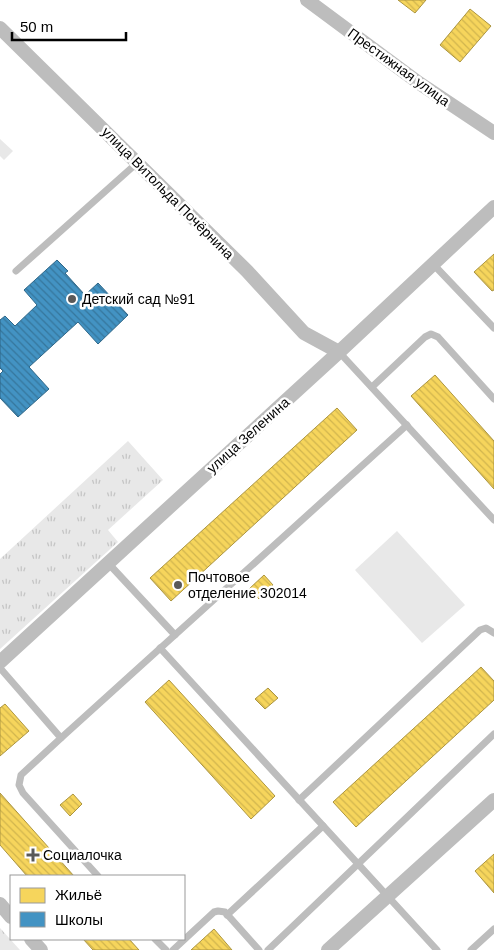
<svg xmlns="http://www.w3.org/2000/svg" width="494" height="950" viewBox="0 0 494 950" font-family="Helvetica,sans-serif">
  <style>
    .grass { fill: url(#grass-tufts) }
    .pitch { fill: #e8e8e8 }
    .homes { fill: url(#homes-back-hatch); stroke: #ac9540 }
    .schools { fill: url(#schools-back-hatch); stroke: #2f6788 }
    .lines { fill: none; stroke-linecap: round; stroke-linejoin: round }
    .service { stroke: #bdbdbd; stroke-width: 7 }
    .minor { stroke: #bdbdbd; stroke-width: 14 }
    .poi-dot { fill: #595959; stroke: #fff; stroke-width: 2 }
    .labels { text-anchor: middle; stroke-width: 5; stroke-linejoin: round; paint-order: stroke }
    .street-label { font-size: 14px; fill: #000; stroke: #fff }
    .poi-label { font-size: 14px; fill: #000; stroke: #fff; text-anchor: start }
  </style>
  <defs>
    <pattern id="grass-tufts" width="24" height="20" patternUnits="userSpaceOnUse" patternTransform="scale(1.25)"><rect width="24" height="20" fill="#e8e8e8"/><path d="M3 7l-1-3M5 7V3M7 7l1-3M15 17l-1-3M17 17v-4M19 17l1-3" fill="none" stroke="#c5c5c5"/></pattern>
    <pattern id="homes-back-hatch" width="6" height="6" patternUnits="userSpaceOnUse" patternTransform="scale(1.25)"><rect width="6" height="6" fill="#f6d55c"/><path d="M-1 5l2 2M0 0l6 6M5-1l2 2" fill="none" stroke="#d1b54e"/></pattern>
    <pattern id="schools-back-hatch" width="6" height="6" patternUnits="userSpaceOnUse" patternTransform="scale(1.25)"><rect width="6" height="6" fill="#4393c3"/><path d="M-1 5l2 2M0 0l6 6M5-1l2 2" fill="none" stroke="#36769c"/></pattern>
  </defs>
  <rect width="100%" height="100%" fill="#fff"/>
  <g class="grass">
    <polygon points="128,441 163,480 108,530 118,542 0,649 0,559"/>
    <polygon points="0,928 20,950 0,950"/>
  </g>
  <g class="pitch">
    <polygon points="0,139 13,151 4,160 0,156"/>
    <polygon points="397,531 465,605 422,643 355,570"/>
  </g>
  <g class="homes">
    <polygon points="398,0 426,0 415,13"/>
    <polygon points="470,9 491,26 460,62 440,45"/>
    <polygon points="494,254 494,290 492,291 474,272"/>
    <polygon points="435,375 494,441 494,489 411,396"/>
    <polygon points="337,408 357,430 171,601 150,578"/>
    <polygon points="264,575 273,585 259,599 249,589"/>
    <polygon points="481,667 494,681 494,700 356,827 333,802"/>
    <polygon points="169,680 275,796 251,819 145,702"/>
    <polygon points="268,688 278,698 265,709 255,699"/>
    <polygon points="5,704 29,731 0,756 0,708"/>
    <polygon points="0,793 74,876 27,876 0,845"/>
    <polygon points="73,794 82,804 70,816 60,805"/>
    <polygon points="494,854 494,893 475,871"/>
    <polygon points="214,929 232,950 191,950"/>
    <polygon points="83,939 129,939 139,950 93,950"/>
  </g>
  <polygon class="schools" points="57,260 68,271 65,273 85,295 98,283 128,315 98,344 78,322 29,367 49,389 18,417 0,398 0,374 3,371 0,368 0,320 5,316 15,326 37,305 24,290"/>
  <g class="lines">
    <g class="service">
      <polyline points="433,264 494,328"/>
      <polyline points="16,271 137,163"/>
      <polyline points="339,352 494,520"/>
      <polyline points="372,387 425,337 431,334 438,337 494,399"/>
      <polyline points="108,563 175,635"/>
      <polyline points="160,648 437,950"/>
      <polyline points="0,668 61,738 21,775 19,785 23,793 98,876"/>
      <polyline points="61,738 407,425"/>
      <polyline points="299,800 480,630 486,628 494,633"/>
      <polyline points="227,915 323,826"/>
      <polyline points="155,939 166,950"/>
      <polyline points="173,950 214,912 218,911 225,912 259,950"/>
      <polyline points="268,950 494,734"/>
      <polyline points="471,950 494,929"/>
    </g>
    <g class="minor">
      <polyline points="307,0 419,83 494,133"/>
      <polyline points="0,28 247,271 304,333 339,352"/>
      <polyline points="0,662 339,352 494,207"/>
      <polyline points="0,904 11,917"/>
      <polyline points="31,939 41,950"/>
      <polyline points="328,950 494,800"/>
    </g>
  </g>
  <g class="poi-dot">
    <circle cx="72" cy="299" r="5"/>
    <circle cx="178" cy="585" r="5"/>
    <path d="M30.5 847.5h5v5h5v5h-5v5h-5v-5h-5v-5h5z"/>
  </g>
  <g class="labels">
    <g class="street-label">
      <text transform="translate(399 67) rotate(36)" y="5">Престижная улица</text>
      <text transform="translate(168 193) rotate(45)" y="5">улица Витольда Почёрнина</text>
      <text transform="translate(248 435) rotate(-42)" y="5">улица Зеленина</text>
    </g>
    <g class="poi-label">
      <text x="82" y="304">Детский сад №91</text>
      <text x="188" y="582">Почтовое<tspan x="188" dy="16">отделение 302014</tspan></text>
      <text x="43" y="860">Социалочка</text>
    </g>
  </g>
  <rect x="10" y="875" width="175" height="65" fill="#ffffff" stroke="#999999"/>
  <rect x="20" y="888" width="25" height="15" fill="#f6d55c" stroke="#999999"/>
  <text x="55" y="900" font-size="15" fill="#000000">Жильё</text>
  <rect x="20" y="912" width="25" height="15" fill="#4393c3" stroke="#999999"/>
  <text x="55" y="925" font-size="15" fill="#000000">Школы</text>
  <path d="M12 32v8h114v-8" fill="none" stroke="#000000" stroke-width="2.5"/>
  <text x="20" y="32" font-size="15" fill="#000000" stroke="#ffffff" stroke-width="4" paint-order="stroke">50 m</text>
</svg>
